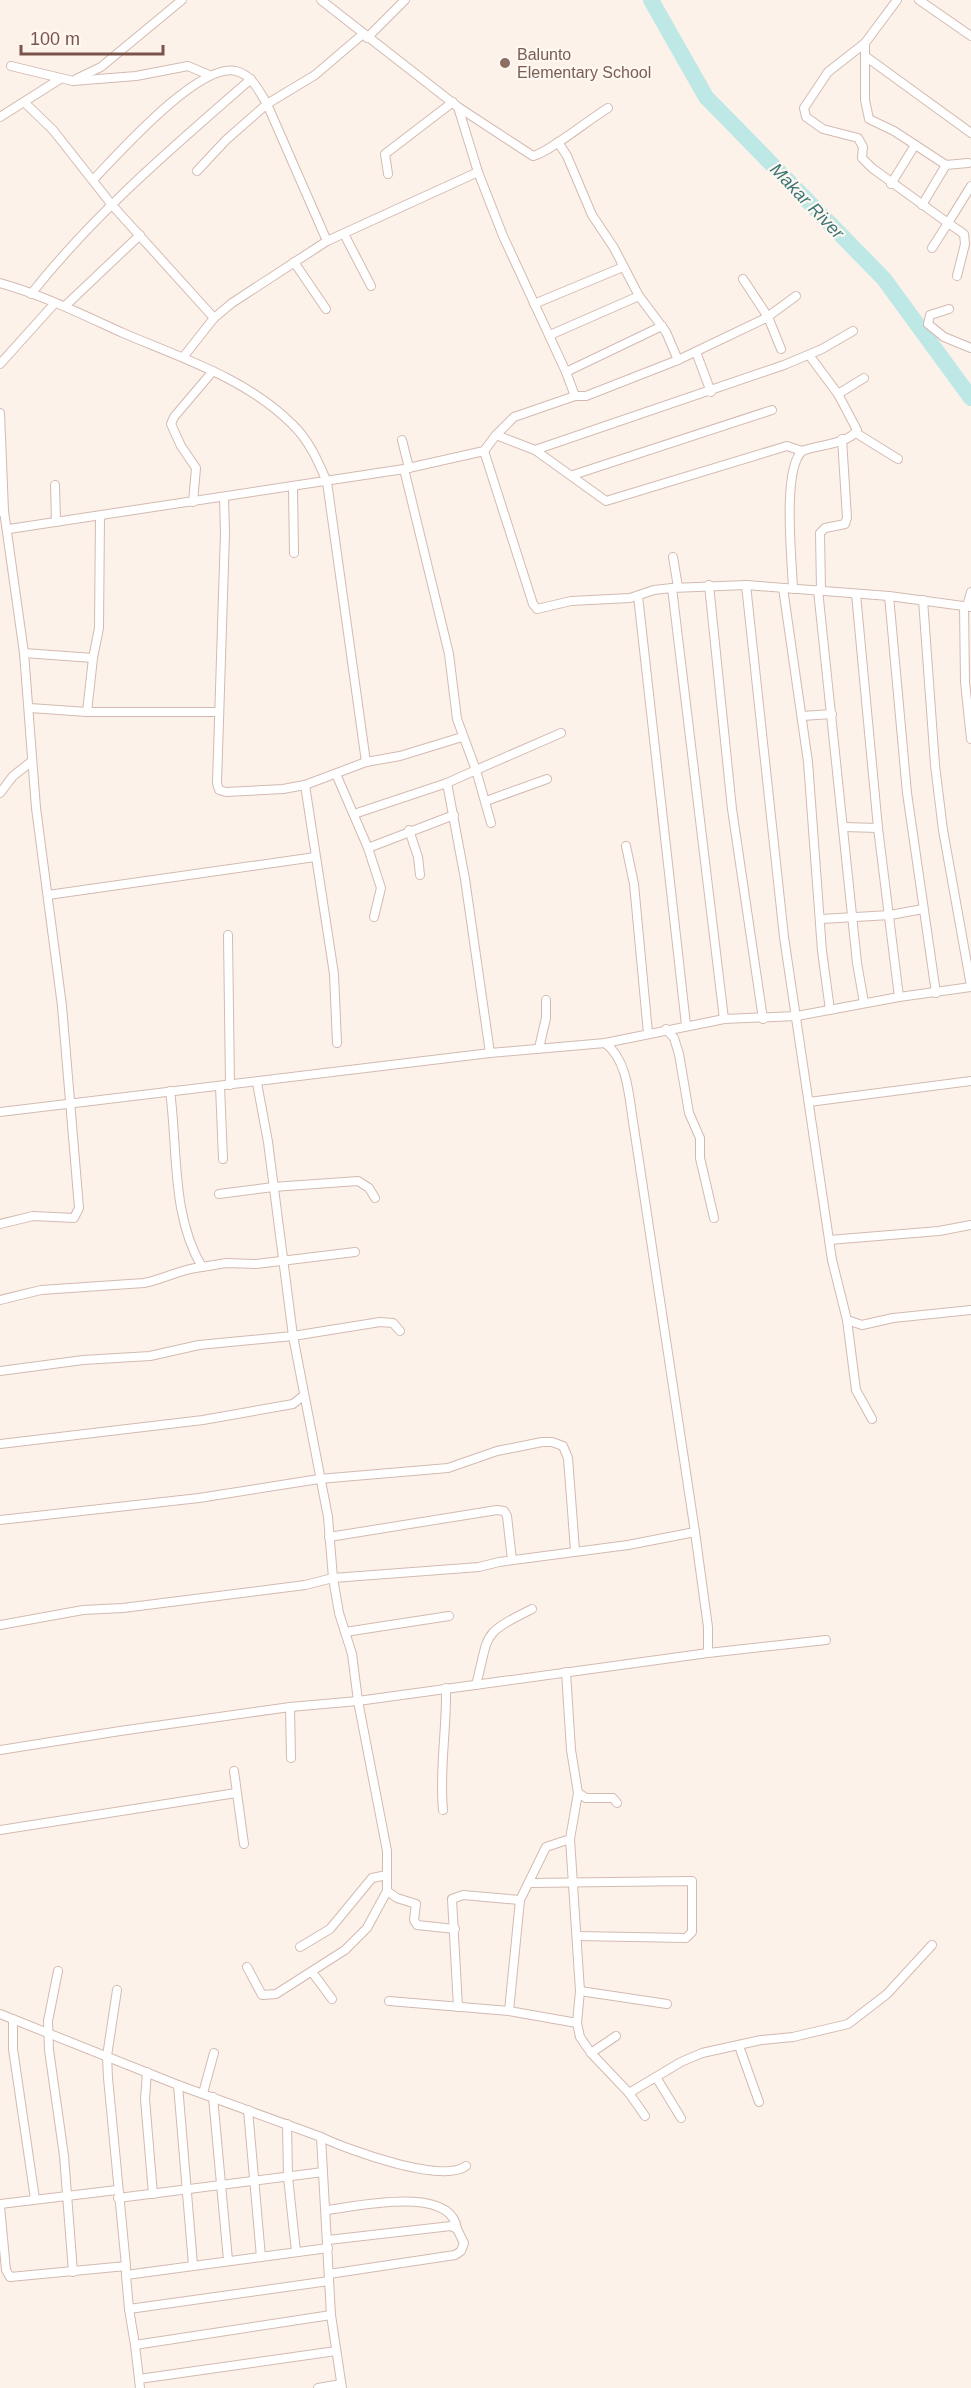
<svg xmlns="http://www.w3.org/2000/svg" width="971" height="2388" viewBox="0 0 971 2388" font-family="Arial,sans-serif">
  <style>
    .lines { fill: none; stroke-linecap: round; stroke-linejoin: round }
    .river { stroke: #bde8e6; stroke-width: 16 }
    .street-casing { stroke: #d3bab1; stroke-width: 10 }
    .street { stroke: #fff; stroke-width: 8 }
    .education-dot { fill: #8d6e63; stroke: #fff7f1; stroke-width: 2 }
    .labels { text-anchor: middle; stroke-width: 4.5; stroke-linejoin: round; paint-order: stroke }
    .education-label { font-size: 16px; fill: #785e54; stroke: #fff7f1; text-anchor: start }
    .water-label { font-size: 18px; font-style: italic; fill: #3b7776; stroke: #fff7f1 }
  </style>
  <rect width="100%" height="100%" fill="#fdf2ea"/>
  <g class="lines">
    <polyline class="river" points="651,0 706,97 884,279 971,398"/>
    <g class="street-casing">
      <g id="street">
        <polyline points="321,0 458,107 478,172 503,236 566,372 575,396 514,417 496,435 535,450 606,501 787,446 802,451"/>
        <polyline points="897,0 865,43 865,56 971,133"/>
        <polyline points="919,0 971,36"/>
        <polyline points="367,38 405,0"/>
        <polyline points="865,43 828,72 804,108 806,117 823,129 858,138 863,147 862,158 872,168 948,223 971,186"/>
        <polyline points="865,56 865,100 869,119 894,131 946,165 968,163"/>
        <polyline points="11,66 73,81 136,76 188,66 209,75"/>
        <polyline points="76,79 101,67 182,0"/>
        <polyline points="25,103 53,130 112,205 214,318"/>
        <path d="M458,107L533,156C548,153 591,118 608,108"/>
        <polyline points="0,117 60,79"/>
        <polyline points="558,142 567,156 592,215 614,248 639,296"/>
        <polyline points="197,171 226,140 267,104 327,241"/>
        <polyline points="388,174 385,154 453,102"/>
        <path d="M93,180C119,153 199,62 236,71C252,75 259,91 267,104L315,75L363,34"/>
        <polyline points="891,184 915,145"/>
        <polyline points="922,205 946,165"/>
        <polyline points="344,234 371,286"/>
        <polyline points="932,248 948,223 964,234 965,244 957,276"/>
        <polyline points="294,262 326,309"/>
        <polyline points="743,279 768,317 781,349"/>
        <path d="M0,283C43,295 83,315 123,333C181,358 246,378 292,424C309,440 318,461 327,482L366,762"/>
        <path d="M31,294C95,213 174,146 251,79"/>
        <polyline points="534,304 623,267"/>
        <polyline points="65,306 140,235"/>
        <polyline points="949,309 930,315 928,324 944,337 971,348"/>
        <polyline points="550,335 639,296 666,332 678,360 586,396 575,396"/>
        <polyline points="696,352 711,392"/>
        <polyline points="184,356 214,318 232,303 327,241 478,172"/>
        <polyline points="678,360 766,318 796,296"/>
        <polyline points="0,364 55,303"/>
        <polyline points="566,372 662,326"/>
        <polyline points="838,394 864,378"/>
        <polyline points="0,413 4,511 1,512"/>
        <polyline points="856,433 898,459"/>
        <polyline points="402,440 409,468"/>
        <polyline points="535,450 784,365 822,349 853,331"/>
        <polyline points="484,451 533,604 537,609 571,601 630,598 654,590 672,588 746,585 889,596 971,607"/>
        <polyline points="573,475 772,410"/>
        <polyline points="55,485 56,522"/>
        <polyline points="293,488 294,553"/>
        <polyline points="224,498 225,533 217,783 219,790 226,792 283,789 305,785 366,762 400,756 462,737"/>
        <polyline points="193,502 196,468 181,446 171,424 174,417 213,371"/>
        <polyline points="9,529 404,469 484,451 496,435"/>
        <polyline points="673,557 678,587"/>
        <polyline points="709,585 732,809 763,1019"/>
        <polyline points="746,585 784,937 832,1260 847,1320 856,1390 872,1419"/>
        <polyline points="672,588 724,1019"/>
        <polyline points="783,588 808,762 822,951 830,1010"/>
        <path d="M793,589C792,560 782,470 802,451C817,445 849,444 857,430L838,394L809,355"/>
        <polyline points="818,590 857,963 864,1003"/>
        <polyline points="821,590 820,533 825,528 845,524 847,518 842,439"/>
        <polyline points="856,594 878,828 899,997"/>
        <polyline points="638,596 686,1025"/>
        <polyline points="889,596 907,793 936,993"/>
        <polyline points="923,600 935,765 943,830 971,986"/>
        <polyline points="964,606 965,682 971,739"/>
        <polyline points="967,606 971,592"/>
        <polyline points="24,653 93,658 87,712"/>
        <polyline points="93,658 99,628 100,516"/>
        <polyline points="30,708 87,712 219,712"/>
        <polyline points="802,716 832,714"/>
        <polyline points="336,774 368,848 381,888 374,917"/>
        <polyline points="447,783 465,879 490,1053"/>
        <polyline points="305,785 334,974 337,1043"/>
        <polyline points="0,793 13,776 32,761"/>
        <polyline points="486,801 547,779"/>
        <polyline points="354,814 447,783 476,770 457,719 449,654 404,469"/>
        <polyline points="491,823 476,770 561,733"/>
        <polyline points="844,827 878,828"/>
        <polyline points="409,830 418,857 420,875"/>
        <polyline points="626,846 634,884 648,1033"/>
        <polyline points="368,848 454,815"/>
        <polyline points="48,895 315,857"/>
        <polyline points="821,919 890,915 923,909"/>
        <polyline points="228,935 230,1085"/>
        <polyline points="666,1029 674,1038 679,1054 689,1113 700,1138 700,1158 714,1218"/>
        <path d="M605,1043C629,1061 629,1100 634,1128L695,1532L708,1627V1653L826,1640"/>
        <polyline points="539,1048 546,1018 546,1000"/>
        <polyline points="220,1086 223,1159"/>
        <path d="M170,1091C178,1149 171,1215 202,1267L226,1263L256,1264L355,1252"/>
        <polyline points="809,1102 971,1081"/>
        <polyline points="0,1112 490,1053 605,1043 724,1019 797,1016 899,997 971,987"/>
        <polyline points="219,1194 273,1187 358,1181 369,1188 375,1198"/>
        <polyline points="0,1224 33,1216 74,1218 79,1208 62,1006 36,808 24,653 4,511"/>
        <polyline points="829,1240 939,1231 971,1225"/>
        <path d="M0,1300L41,1290L144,1283C165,1279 180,1269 202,1267"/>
        <polyline points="847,1320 862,1325 893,1318 971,1310"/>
        <polyline points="0,1371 83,1360 150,1356 199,1345 293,1336 380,1322 393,1323 400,1331"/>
        <polyline points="0,1444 203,1420 293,1404 303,1396"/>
        <polyline points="0,1520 199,1498 319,1479 448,1468 497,1451 542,1442 552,1442 563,1446 568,1458 575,1550"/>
        <polyline points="329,1537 497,1510 504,1511 507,1516 512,1560"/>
        <polyline points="0,1625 83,1610 123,1608 305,1585 333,1578 479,1567 499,1562 628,1545 695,1532"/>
        <polyline points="345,1632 449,1616"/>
        <polyline points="566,1672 571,1750 578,1793 570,1839 546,1847 520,1900 509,2011 577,2023"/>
        <path d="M476,1685C490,1632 480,1635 532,1609"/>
        <polyline points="290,1707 291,1758"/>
        <polyline points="0,1750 120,1731 290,1707 358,1701 708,1653"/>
        <polyline points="234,1771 244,1844"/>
        <polyline points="578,1793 586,1798 613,1798 617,1803"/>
        <path d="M443,1810C439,1769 447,1729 446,1688"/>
        <polyline points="0,1830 236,1793"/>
        <polyline points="570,1839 580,1991 577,2023 580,2037 591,2053 629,2093 681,2062 702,2053 761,2040 793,2037 848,2024 887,1994 932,1945"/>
        <polyline points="529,1883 692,1881 692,1932 686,1938 577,1936"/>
        <polyline points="387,1891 397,1898 416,1904 414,1920 417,1925 455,1929"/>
        <polyline points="300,1947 330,1929 372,1878 387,1875"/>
        <polyline points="247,1967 262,1995 276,1994 345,1950 367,1928 387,1891 387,1851 358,1701 352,1654 339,1613 333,1578 328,1517 293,1336 268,1142 257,1083"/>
        <polyline points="58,1971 48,2021 49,2050 64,2156 73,2272"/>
        <polyline points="312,1972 332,1999"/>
        <polyline points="580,1991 667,2004"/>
        <polyline points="389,2001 509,2011"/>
        <polyline points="458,2007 452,1899 463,1895 520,1900"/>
        <polyline points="0,2014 178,2085 321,2137 331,2315 342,2388"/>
        <polyline points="13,2019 13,2049 35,2199"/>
        <polyline points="739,2046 759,2102"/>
        <polyline points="591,2053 616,2036"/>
        <polyline points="147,2072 145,2099 153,2194"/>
        <polyline points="656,2077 681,2118"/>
        <polyline points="178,2085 193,2265"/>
        <polyline points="203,2093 214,2053"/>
        <polyline points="629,2093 645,2116"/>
        <polyline points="213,2097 228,2260"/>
        <polyline points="248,2110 261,2257"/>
        <polyline points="287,2124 288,2177 296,2252"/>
        <path d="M321,2137C348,2150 442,2184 466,2166"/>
        <polyline points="118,2198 323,2172"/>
        <polyline points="0,2204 117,2190"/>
        <polyline points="0,2206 6,2270 10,2277 126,2266 108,2078 107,2056 117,1990"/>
        <path d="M326,2210C356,2207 451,2184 457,2229"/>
        <polyline points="328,2240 451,2226 457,2229 464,2243 461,2251 455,2255 329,2274"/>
        <polyline points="126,2270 126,2275 328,2248"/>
        <polyline points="126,2275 129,2309 329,2281"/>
        <polyline points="129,2309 135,2345 331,2315"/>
        <polyline points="135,2345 140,2388"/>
        <polyline points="139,2379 336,2351"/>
        <polyline points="318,2388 341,2384"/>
      </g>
    </g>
    <use href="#street" class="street"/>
  </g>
  <circle class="education-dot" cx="505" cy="63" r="6"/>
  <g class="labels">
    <g class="education-label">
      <text x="517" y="60">Balunto<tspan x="517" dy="18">Elementary School</tspan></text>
    </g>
    <g class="water-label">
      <text transform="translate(807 201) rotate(46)" y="6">Makar River</text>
    </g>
  </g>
  <path d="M21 45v9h142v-9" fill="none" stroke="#7a534b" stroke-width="3"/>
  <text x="30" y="45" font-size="18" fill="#7a534b" stroke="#fff7f1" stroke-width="4.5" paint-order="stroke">100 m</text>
</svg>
